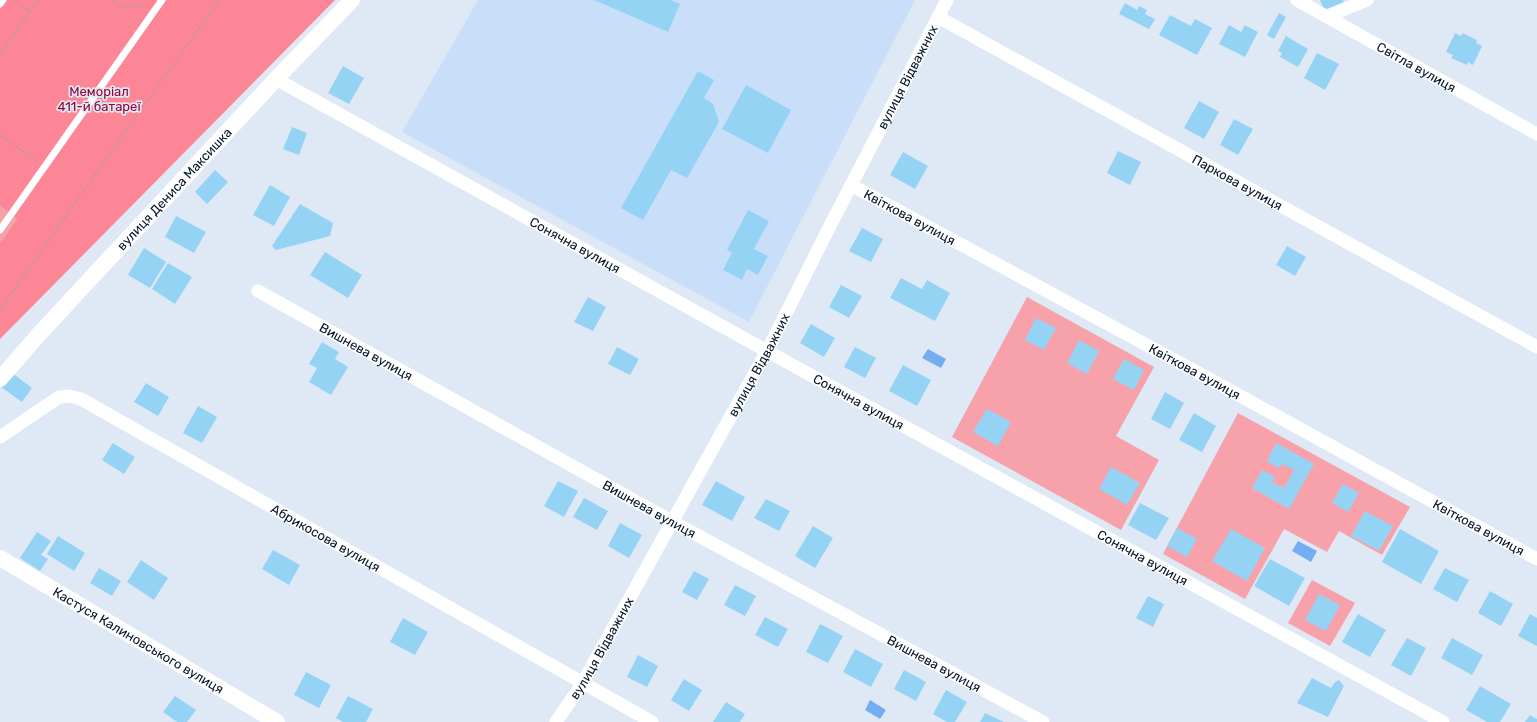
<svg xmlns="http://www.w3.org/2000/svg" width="1537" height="722" viewBox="0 0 1537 722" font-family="Rubik,sans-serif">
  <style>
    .built { fill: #c9dff9 }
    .green { fill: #f7a1aa }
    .forest { fill: #fc8695 }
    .water { fill: #74adf0 }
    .building { fill: #95d3f5 }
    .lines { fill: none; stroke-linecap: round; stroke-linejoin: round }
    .path { stroke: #96a2b1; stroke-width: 2.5; stroke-dasharray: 1 3; stroke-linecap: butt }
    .service { stroke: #fff; stroke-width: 7 }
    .minor { stroke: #fff; stroke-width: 13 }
    .tertiary { stroke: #fff; stroke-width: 16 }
    .labels { text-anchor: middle; stroke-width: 3.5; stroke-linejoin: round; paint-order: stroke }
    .street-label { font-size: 13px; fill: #021328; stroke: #dfe9f5 }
    .park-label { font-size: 13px; fill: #980034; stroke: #dfe9f5 }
  </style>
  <rect width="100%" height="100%" fill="#dfe9f5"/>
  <polygon class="built" points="478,0 915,0 749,322 402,132"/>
  <g class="green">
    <polygon points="0,206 17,219 0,243"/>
    <polygon points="1027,297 1154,367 1116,436 1159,460 1121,530 952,437"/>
    <polygon points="1238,413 1410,507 1382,555 1339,531 1327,552 1284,529 1245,599 1163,554"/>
    <polygon points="1312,580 1355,603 1330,646 1288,623"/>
  </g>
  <polygon class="forest" points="0,0 335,0 0,339 0,243 17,219 0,206"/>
  <g class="water">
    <polygon points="928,349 946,359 941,368 922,358"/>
    <polygon points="1298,541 1317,551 1311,562 1292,551"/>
    <polygon points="870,700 886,710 880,719 865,710"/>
  </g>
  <g class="building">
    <polygon points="594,0 671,0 680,4 668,32"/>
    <polygon points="1320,0 1343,0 1344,2 1324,10"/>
    <polygon points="1125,3 1137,10 1139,6 1147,10 1145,14 1155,19 1149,29 1119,14"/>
    <polygon points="1279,13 1286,17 1274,39 1267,35"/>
    <polygon points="1170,15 1191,26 1195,19 1212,28 1197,55 1159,35"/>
    <polygon points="1229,25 1241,32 1245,25 1258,32 1245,57 1219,44"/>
    <polygon points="1455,33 1461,36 1463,33 1477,40 1476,43 1482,46 1473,65 1468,62 1467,65 1451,58 1453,55 1446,52"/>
    <polygon points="1286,36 1308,49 1298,67 1280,57 1282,53 1278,51"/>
    <polygon points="1317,53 1339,64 1325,90 1304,78"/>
    <polygon points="343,66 364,78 349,104 328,93"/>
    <polygon points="698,71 714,80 704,98 713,104 719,122 687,178 671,170 643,220 621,208"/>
    <polygon points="746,85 791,110 768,153 722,129"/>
    <polygon points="1199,101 1219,112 1204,139 1184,128"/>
    <polygon points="1234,119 1253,129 1238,155 1220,145"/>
    <polygon points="292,127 307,133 299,155 283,149"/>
    <polygon points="1118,151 1141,162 1130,185 1107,173"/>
    <polygon points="903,152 928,166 915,189 890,175"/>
    <polygon points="215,170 228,182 207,204 195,192"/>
    <polygon points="270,185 290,197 274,226 253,215"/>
    <polygon points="300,204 333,223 330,236 276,250 272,246"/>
    <polygon points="748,210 769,221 754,249 768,256 758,275 747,269 742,280 723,270 732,252 727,250"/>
    <polygon points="176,216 206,232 194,253 165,237"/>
    <polygon points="862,228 883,239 871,262 849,251"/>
    <polygon points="1287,246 1306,257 1295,276 1276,265"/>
    <polygon points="144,248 166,262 150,288 128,275"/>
    <polygon points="325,252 362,275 348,298 310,275"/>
    <polygon points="168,263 192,277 175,304 152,289"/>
    <polygon points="901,278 922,289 927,280 950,293 935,321 890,298"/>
    <polygon points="841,285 862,296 849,318 829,307"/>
    <polygon points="588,297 606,307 593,331 574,322"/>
    <polygon points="1036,318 1056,328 1044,350 1025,340"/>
    <polygon points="811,324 835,338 824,357 800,343"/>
    <polygon points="1079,340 1099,351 1087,374 1067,363"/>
    <polygon points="322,342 339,352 335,359 348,367 331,395 309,382 317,368 309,364"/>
    <polygon points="617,347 639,359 630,375 608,364"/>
    <polygon points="855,347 876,358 865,378 844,367"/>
    <polygon points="1124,359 1144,370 1134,390 1113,379"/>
    <polygon points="903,365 931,380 917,406 889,391"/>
    <polygon points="12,373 32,388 22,402 1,387"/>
    <polygon points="146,383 169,397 158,416 134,402"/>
    <polygon points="1165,392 1184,403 1170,429 1151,419"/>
    <polygon points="198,406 217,417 202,443 183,433"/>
    <polygon points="987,409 1011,422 998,446 973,432"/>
    <polygon points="1194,413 1216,426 1202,452 1179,440"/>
    <polygon points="113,443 135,457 124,474 102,460"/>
    <polygon points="1276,443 1314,464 1289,509 1252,488 1262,470 1275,477 1272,482 1284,488 1294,470 1282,464 1279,468 1267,461"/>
    <polygon points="1111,467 1140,483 1127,505 1099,489"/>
    <polygon points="558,481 578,491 564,517 544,506"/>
    <polygon points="716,481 745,497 732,521 702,505"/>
    <polygon points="1343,484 1359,493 1348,512 1332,503"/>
    <polygon points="584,498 608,511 597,530 573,517"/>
    <polygon points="766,499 790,511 779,531 754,518"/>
    <polygon points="1140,503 1169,518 1156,540 1128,525"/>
    <polygon points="1365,511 1393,526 1379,551 1351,536"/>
    <polygon points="620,523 642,535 629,558 608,546"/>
    <polygon points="813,526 833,538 815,568 795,556"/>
    <polygon points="1177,528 1197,539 1187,557 1167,546"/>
    <polygon points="1231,529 1265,548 1247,581 1212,561"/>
    <polygon points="1400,529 1439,551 1421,584 1382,562"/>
    <polygon points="37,532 51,541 41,555 48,559 40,571 20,558"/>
    <polygon points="58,536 85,553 74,571 47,554"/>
    <polygon points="273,550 300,565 289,585 262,569"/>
    <polygon points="1270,559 1305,578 1289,606 1254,586"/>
    <polygon points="141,560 168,578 154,600 127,582"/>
    <polygon points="99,568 121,581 112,596 90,583"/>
    <polygon points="1445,568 1469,580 1457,602 1433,589"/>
    <polygon points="694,571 709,579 697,600 682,592"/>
    <polygon points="735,585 756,596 745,616 724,605"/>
    <polygon points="1490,591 1513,604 1501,626 1478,613"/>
    <polygon points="1319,594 1340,605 1326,631 1305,620"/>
    <polygon points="1148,596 1164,604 1153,627 1136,618"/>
    <polygon points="1358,614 1386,630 1370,657 1342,642"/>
    <polygon points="1530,614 1537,618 1537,646 1518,636"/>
    <polygon points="765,617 788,629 778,647 755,635"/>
    <polygon points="403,618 428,632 415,655 390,642"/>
    <polygon points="820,624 843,636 828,663 806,652"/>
    <polygon points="1407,638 1426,648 1411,676 1391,665"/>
    <polygon points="1452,638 1483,655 1472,675 1441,658"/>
    <polygon points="855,649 883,664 871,687 843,672"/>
    <polygon points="638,655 658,666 647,687 627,677"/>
    <polygon points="904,670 926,682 916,701 894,689"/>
    <polygon points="306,672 331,685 319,708 294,695"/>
    <polygon points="1312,678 1331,688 1335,682 1339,680 1344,686 1328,717 1297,703"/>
    <polygon points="684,679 702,690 689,711 671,700"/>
    <polygon points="1480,686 1511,704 1500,722 1487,722 1466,710"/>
    <polygon points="946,690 967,702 955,722 947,722 933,714"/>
    <polygon points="175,696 196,710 187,722 177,722 163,712"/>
    <polygon points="348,696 373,709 366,722 343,722 336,718"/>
    <polygon points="726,702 745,714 740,722 713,722"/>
    <polygon points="985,713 1004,722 980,722"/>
    <polygon points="1530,715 1537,719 1537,722 1525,722"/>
  </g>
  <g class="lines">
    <g class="path">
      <polyline points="12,0 30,12"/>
      <polyline points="114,0 120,6 147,6"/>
      <polyline points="0,53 38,0"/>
      <polyline points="0,135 38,162"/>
      <polyline points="0,309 219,0"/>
    </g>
    <g class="service">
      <polyline points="0,4 3,0"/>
      <polyline points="0,230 162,0"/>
    </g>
    <g class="minor">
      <path id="s1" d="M1297,0L1537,134"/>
      <polyline points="1328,16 1367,0"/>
      <path id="s2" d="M938,17L1537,347"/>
      <path id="s3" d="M276,79L756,345L1443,722"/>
      <path id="s4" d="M851,185L1204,376L1537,559"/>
      <path id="s5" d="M258,291L673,522L1043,722"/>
      <path id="s6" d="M0,437L59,397L69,396L81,399L652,722"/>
      <path id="s7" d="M556,722L582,684L767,351L832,222L947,0"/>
    </g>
    <g class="tertiary">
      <path id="s8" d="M0,379L40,333L276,79L352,0"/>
      <path id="s9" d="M0,558L277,722"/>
    </g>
  </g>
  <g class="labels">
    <g class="street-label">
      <text dy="5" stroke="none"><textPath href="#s1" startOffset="137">Світла вулиця</textPath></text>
      <text dy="5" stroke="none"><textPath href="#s7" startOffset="735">вулиця Відважних</textPath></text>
      <text dy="5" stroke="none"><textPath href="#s2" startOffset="342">Паркова вулиця</textPath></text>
      <text dy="5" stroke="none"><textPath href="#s8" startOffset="258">вулиця Дениса Максишка</textPath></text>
      <text dy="5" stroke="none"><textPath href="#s4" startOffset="67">Квіткова вулиця</textPath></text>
      <text dy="5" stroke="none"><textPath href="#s3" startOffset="342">Сонячна вулиця</textPath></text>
      <text dy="5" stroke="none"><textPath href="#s5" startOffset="124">Вишнева вулиця</textPath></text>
      <text dy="5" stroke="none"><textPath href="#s7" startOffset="411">вулиця Відважних</textPath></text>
      <text dy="5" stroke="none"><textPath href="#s4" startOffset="391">Квіткова вулиця</textPath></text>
      <text dy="5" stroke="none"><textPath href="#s3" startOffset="666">Сонячна вулиця</textPath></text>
      <text dy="5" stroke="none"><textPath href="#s5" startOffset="448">Вишнева вулиця</textPath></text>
      <text dy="5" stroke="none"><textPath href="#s4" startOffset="715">Квіткова вулиця</textPath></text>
      <text dy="5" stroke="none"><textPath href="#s6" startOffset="375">Абрикосова вулиця</textPath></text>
      <text dy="5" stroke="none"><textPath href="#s3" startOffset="990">Сонячна вулиця</textPath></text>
      <text dy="5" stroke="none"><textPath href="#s9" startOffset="161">Кастуся Калиновського вулиця</textPath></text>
      <text dy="5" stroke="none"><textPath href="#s7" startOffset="87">вулиця Відважних</textPath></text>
      <text dy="5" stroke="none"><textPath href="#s5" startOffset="772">Вишнева вулиця</textPath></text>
    </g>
    <g class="park-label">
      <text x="99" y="96">Меморіал<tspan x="99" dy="15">411-й батареї</tspan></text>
    </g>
  </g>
</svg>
